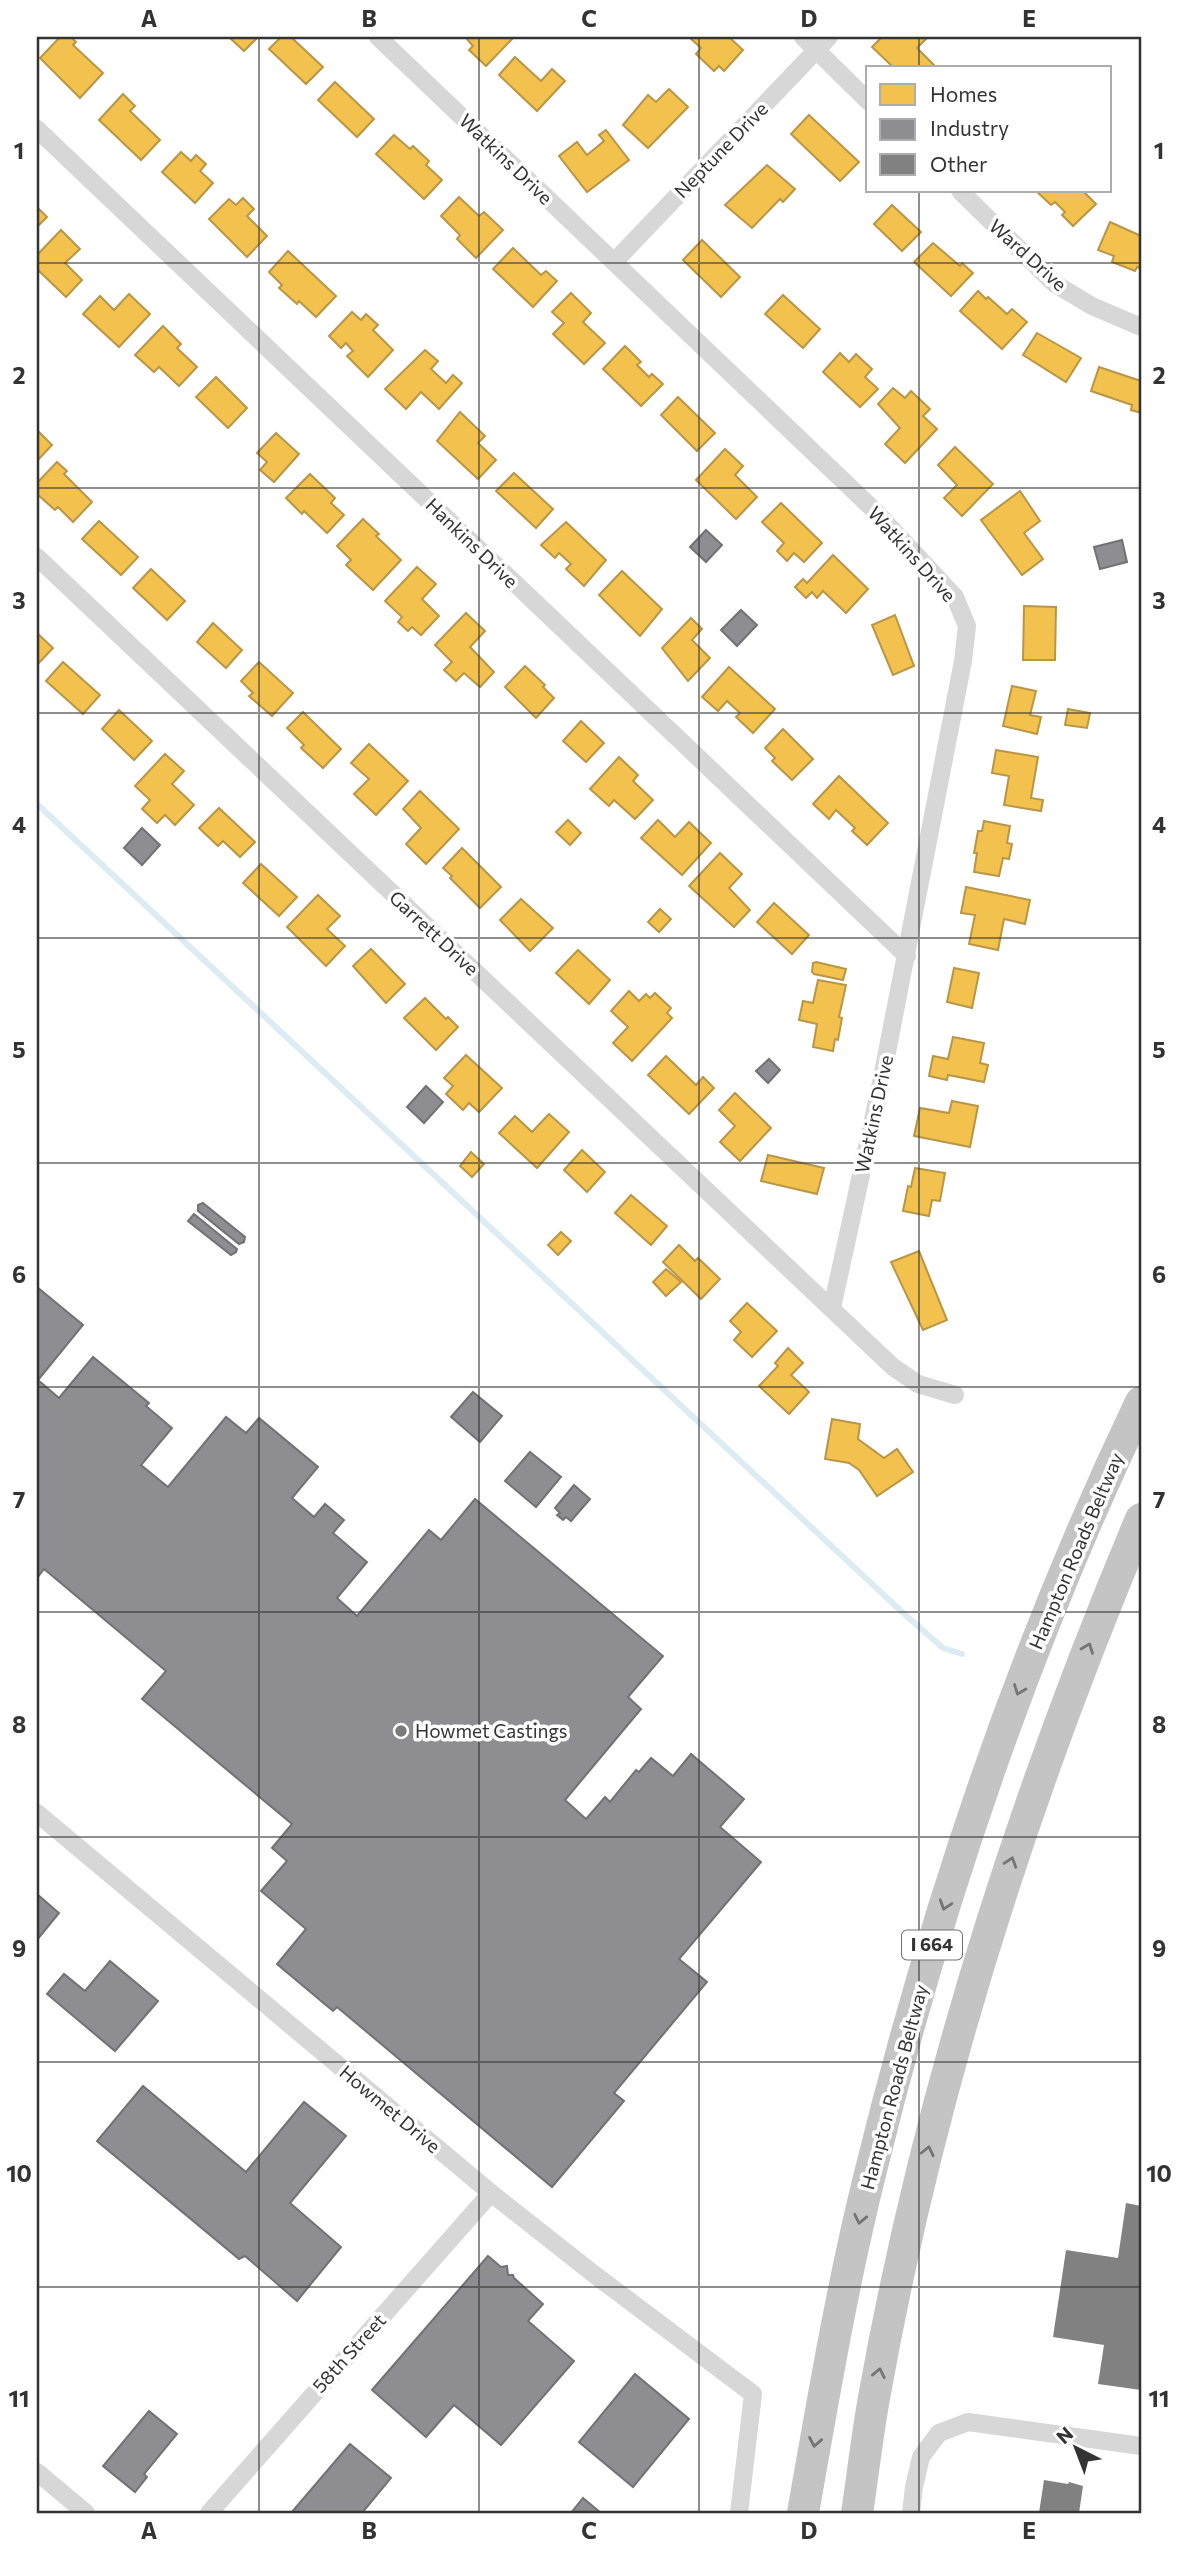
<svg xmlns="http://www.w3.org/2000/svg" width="1178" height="2550" viewBox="0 0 1178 2550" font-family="Commissioner,sans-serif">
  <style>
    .homes { fill: #f2c14e; stroke: #b99646; stroke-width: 2 }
    .industry { fill: #8d8d92; stroke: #727276; stroke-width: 2 }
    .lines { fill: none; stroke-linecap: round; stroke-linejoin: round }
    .stream { stroke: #ddebf3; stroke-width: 6 }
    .building { fill: #818181 }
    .minor { stroke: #d7d7d7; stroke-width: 18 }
    .motorway { stroke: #c4c4c4; stroke-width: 32 }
    .oneway { stroke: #747474 }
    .grid { fill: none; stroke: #333; stroke-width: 2; stroke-opacity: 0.55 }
    .poi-dot { fill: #7a7a7a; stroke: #fff; stroke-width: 2.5 }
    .labels { text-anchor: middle; stroke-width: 7; stroke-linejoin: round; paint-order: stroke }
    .shield { fill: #fff; stroke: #707070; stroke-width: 2 }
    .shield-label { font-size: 18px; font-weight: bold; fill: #333 }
    .street-label { font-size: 19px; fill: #333; stroke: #fff }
    .poi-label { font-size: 19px; fill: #333; stroke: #fff; text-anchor: start }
    .neatline { fill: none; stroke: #333; stroke-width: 2.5 }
    .grid-label { font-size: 23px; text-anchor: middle; font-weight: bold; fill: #333 }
  </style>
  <rect width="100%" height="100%" fill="#fff"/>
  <g class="homes">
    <polygon points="60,37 71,37 76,42 73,45 103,73 80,98 40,58"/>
    <polygon points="233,37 258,37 244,51 231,39"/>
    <polygon points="281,37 291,37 323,67 306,84 269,49"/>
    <polygon points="469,37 514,37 486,66 469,50 473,46 467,39"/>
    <polygon points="689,37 729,37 743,50 724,71 719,66 714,71 696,54 701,48"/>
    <polygon points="882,37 925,37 927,38 917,48 936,67 894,68 872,47"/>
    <polygon points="515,57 541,81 552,69 565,81 537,111 499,75"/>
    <polygon points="335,82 374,119 357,137 318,100"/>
    <polygon points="669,89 688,107 648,148 623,125 648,95 656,102"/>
    <polygon points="123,94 135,106 130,111 160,140 141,160 99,120"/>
    <polygon points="809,115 859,162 840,181 791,134"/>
    <polygon points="606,130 629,160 587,192 559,156 577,142 587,155 604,141 599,135"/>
    <polygon points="394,135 410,149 413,146 429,161 426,165 442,180 424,199 376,154"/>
    <polygon points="181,152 191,161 196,155 206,164 200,171 213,183 195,203 162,172"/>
    <polygon points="767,165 795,189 783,202 780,199 752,228 725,205"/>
    <polygon points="1036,191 1083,191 1096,204 1073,226 1062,215 1065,212 1055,202 1051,205"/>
    <polygon points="459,197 479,216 484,212 503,230 476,258 457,239 460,235 441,216"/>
    <polygon points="243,198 254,209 247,216 267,236 247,257 209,219 229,199 236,205"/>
    <polygon points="892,205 921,232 902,251 874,224"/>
    <polygon points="37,207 47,217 37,227"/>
    <polygon points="1110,222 1141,236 1141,269 1137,267 1135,271 1112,262 1114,256 1098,250"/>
    <polygon points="61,230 80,249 65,263 82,280 66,297 37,269 37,255"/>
    <polygon points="702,240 740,277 721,297 683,260"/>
    <polygon points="933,243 960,266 962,263 973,273 951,296 914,262"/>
    <polygon points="513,248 541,275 546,271 557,281 533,307 493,269"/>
    <polygon points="288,251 336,296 316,317 299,301 297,304 279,288 282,285 269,272"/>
    <polygon points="978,291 986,299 988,297 1007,314 1012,309 1027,322 1002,349 960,311"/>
    <polygon points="571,293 591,313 583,322 605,343 584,364 553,334 564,323 552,312"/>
    <polygon points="129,294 150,314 119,347 83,314 100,296 114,310"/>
    <polygon points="783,295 820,329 803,348 765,314"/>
    <polygon points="352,312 361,320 366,314 378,325 373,330 393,350 368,377 347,356 353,351 346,343 341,348 329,336"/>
    <polygon points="163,326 181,344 177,348 197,367 179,386 159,367 154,372 135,355"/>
    <polygon points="1037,333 1081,358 1066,382 1023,355"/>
    <polygon points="625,346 641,362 637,365 649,377 652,374 663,384 641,406 603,369"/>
    <polygon points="425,350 438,361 431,369 446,383 453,375 462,383 439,409 421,392 406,409 385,389"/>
    <polygon points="840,353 849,362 856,354 872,369 865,377 878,389 860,407 823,372"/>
    <polygon points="1099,367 1141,381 1141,413 1131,410 1132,405 1091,391"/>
    <polygon points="216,377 247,408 228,428 196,397"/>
    <polygon points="893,388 905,398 911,391 930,409 923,416 937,429 905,463 885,444 900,428 878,404"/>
    <polygon points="678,397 715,433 697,451 661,415"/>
    <polygon points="460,412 485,436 478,443 496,460 478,479 437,441"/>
    <polygon points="37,430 52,445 37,461"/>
    <polygon points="276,433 299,454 274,482 260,470 267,462 257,453"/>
    <polygon points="955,447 993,484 962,516 944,498 957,485 938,465"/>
    <polygon points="725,449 743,466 735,475 757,497 736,519 696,480"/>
    <polygon points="57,462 67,471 64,474 92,502 73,522 58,507 55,510 37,494 37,483"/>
    <polygon points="514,473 553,509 536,528 496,491"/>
    <polygon points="310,474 335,498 331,503 344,515 327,533 304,511 302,514 286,498"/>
    <polygon points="1020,491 1040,521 1024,533 1043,559 1022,575 981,520"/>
    <polygon points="781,503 822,543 804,562 794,553 787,561 777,551 784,543 762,522"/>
    <polygon points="363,519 379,534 376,536 401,560 373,590 346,565 351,560 337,546"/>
    <polygon points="99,521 138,557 121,575 82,539"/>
    <polygon points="566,522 606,560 584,586 566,569 571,564 559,553 555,558 541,545"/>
    <polygon points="833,555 868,589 846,613 823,591 817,598 812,592 806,598 795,587 803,579 807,583"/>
    <polygon points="417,567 436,584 422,599 439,616 421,635 412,627 408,631 398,622 402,617 385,601"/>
    <polygon points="151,569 185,601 167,620 133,588"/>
    <polygon points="622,571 662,609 640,636 599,595"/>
    <polygon points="1024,606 1056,607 1055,660 1023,660"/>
    <polygon points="466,613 485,631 470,647 494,672 480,687 464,673 456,681 444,670 452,662 435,645"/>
    <polygon points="895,615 914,666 893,675 872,625"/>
    <polygon points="691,618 702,629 692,640 710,658 688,681 662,648"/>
    <polygon points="213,623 242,650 226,668 197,642"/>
    <polygon points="37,633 53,648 37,665"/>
    <polygon points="63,662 100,695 83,714 46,681"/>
    <polygon points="259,662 293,693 272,716 249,696 253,693 241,681"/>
    <polygon points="525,666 545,685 543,687 554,698 536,718 505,687"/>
    <polygon points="729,667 775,709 753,733 736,717 740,713 727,701 718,711 702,697"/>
    <polygon points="1012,686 1036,691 1030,715 1041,717 1037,734 1003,726"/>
    <polygon points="1068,709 1090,713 1087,728 1065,725"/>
    <polygon points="119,710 152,741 134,760 102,729"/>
    <polygon points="303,712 341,749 323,768 301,748 304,745 287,728"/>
    <polygon points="581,721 604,743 586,762 563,741"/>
    <polygon points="783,729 813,759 792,780 772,761 775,758 765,748"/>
    <polygon points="369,744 408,781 376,815 354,794 369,779 351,763"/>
    <polygon points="996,750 1038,757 1031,798 1043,800 1041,811 1004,805 1009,776 992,773"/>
    <polygon points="165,754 184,771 172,784 194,805 175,825 165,815 157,823 142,809 150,800 135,786"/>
    <polygon points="619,757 638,775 633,781 653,800 635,819 614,800 609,806 590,789"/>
    <polygon points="839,776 888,823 867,845 852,831 855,828 836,810 829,819 813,804"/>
    <polygon points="420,791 459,829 426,864 406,844 421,828 403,809"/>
    <polygon points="219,808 255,842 240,857 223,841 218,846 199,828"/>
    <polygon points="568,820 581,833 570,845 556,832"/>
    <polygon points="658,820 675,837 689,822 711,843 682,875 641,838"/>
    <polygon points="984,821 1010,826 1007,843 1012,844 1009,859 1003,858 999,876 974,872 977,853 974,853 978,831 982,831"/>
    <polygon points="462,848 501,887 480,908 450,878 452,876 443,868"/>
    <polygon points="720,853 742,874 729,888 750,910 734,927 689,886"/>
    <polygon points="261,864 297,897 279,916 243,883"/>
    <polygon points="966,887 1030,900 1025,924 1004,919 998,950 969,944 975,915 961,913"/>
    <polygon points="318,895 340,916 327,929 345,946 326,966 287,927"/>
    <polygon points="521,899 553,928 530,951 500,920"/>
    <polygon points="774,903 809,935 792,954 757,922"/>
    <polygon points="660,909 671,919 659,932 648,922"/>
    <polygon points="371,949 405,984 386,1003 353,966"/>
    <polygon points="578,950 610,980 589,1004 556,973"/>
    <polygon points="816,962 846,969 843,980 814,974 812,972 813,963"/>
    <polygon points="954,968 979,973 972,1008 947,1002"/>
    <polygon points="818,980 846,985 839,1017 842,1018 838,1040 835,1039 833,1051 813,1047 817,1024 799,1020 803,1001 813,1003"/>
    <polygon points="629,991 639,1001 646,994 650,998 655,993 671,1008 667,1013 672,1018 632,1061 613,1043 628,1027 611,1011"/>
    <polygon points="425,998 446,1019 448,1017 458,1027 436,1050 404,1018"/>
    <polygon points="953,1037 984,1043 980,1063 988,1065 984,1082 948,1075 947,1080 929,1076 933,1056 948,1059"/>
    <polygon points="466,1055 502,1088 479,1112 469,1103 463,1110 446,1094 453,1086 444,1078"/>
    <polygon points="666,1056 696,1085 703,1077 714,1088 689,1114 648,1075"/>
    <polygon points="735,1093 771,1128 740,1161 720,1142 735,1126 719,1110"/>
    <polygon points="952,1101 978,1106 970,1147 914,1136 920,1108 949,1113"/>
    <polygon points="549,1114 569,1132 537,1168 499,1133 515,1116 532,1132"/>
    <polygon points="582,1150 605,1172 587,1192 564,1170"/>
    <polygon points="471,1152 484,1164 472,1177 460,1166"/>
    <polygon points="768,1155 824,1168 817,1194 761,1181"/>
    <polygon points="915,1168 945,1173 940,1201 932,1200 929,1216 903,1211 908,1186 911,1187"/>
    <polygon points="631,1195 667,1226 651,1245 615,1213"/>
    <polygon points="561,1232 571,1241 558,1255 548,1245"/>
    <polygon points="679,1245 695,1261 698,1258 720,1279 701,1299 663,1262"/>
    <polygon points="919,1251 947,1320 923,1330 891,1262"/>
    <polygon points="666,1269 681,1282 666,1296 653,1282"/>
    <polygon points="747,1303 777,1331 752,1357 734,1340 741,1332 730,1321"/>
    <polygon points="788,1348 803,1363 791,1375 809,1392 789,1414 759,1386 778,1366 775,1363"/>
    <polygon points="832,1419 860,1424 858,1439 884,1458 897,1449 913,1472 877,1496 859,1470 849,1463 825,1459"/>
  </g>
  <g class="industry">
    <polygon points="706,530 722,545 706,562 690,547"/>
    <polygon points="1122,540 1127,562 1100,569 1094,547"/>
    <polygon points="741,610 757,625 737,646 721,630"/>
    <polygon points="142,828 160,845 142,865 124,848"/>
    <polygon points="769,1059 780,1070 768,1083 756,1071"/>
    <polygon points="426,1086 443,1102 424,1123 407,1107"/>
    <polygon points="203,1203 245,1237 244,1242 239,1244 198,1211 198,1205"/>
    <polygon points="194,1214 237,1249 236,1252 231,1255 188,1221"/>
    <polygon points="37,1287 83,1325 38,1380 59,1398 93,1357 149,1403 146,1406 172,1428 141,1465 168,1487 226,1417 246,1433 259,1418 318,1467 292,1498 314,1517 325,1504 344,1520 333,1533 367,1562 337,1598 357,1616 429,1530 441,1540 475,1499 663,1656 628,1697 641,1709 565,1800 586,1819 605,1797 610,1802 636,1770 639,1772 651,1758 673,1776 691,1754 744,1799 720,1827 761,1862 679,1959 707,1982 614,2093 624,2101 552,2187 337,2007 333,2011 277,1964 306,1929 261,1891 287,1861 272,1848 292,1824 142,1699 166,1671 44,1569 37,1578"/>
    <polygon points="473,1392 502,1416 480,1442 451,1417"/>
    <polygon points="530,1452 561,1477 536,1507 505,1481"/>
    <polygon points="574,1485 590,1499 571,1521 566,1517 563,1520 557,1515 560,1513 555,1508"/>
    <polygon points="37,1894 59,1913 37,1940"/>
    <polygon points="110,1961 158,2001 115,2051 47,1994 64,1974 85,1991"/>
    <polygon points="143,2086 246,2172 304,2102 346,2136 290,2203 341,2247 297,2301 245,2256 239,2259 97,2141"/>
    <polygon points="488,2256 501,2267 507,2266 508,2275 513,2275 514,2278 543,2304 528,2321 574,2361 501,2445 454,2405 426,2437 372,2390"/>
    <polygon points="635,2374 689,2419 633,2487 579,2442"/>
    <polygon points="149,2411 177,2434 144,2474 147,2477 135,2492 103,2466"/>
    <polygon points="350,2444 391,2478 362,2513 291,2513"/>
    <polygon points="583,2498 601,2513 571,2513"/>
  </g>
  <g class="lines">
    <polyline class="stream" points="37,804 901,1611 943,1648 962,1654"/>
  </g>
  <g class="building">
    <polygon points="1126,2203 1141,2206 1141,2390 1098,2384 1104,2345 1053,2337 1066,2250 1118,2258"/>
    <polygon points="1044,2480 1068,2484 1069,2482 1083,2486 1079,2513 1039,2513"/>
  </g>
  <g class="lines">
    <g class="minor">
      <polyline points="378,37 875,511 955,597 967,626 963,661 881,1083 832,1308"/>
      <polyline points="803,37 868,101"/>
      <polyline points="37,129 907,956"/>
      <polyline points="960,191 1055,284 1092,306 1141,327"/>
      <polyline points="614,262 829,37"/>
      <polyline points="37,557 893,1367 918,1384 955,1395"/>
      <polyline points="37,1813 491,2193 595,2275 753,2394 739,2513"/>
      <polyline points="37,2472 86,2513"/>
      <polyline points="209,2513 491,2193"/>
      <polyline points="911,2513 914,2487 921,2457 939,2433 968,2422 1141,2446"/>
    </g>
    <g class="motorway">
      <path d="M803,2513C823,2400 842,2286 870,2174C935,1909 1023,1648 1141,1402"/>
      <path d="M857,2513C863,2475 867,2436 874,2398C928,2095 1022,1801 1141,1519"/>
    </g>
  </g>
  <defs><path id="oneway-chevron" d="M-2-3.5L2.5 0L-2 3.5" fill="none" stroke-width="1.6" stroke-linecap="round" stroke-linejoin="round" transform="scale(1.75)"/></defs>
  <g class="oneway">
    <use href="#oneway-chevron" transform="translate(1088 1648) rotate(-69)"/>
    <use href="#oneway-chevron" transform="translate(1019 1690) rotate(111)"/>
    <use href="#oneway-chevron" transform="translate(1011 1862) rotate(-72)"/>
    <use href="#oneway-chevron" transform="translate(945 1905) rotate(108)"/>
    <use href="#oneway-chevron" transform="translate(928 2151) rotate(-77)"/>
    <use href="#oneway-chevron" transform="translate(860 2219) rotate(102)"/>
    <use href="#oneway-chevron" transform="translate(879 2373) rotate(-78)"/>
    <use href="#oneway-chevron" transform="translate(815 2442) rotate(100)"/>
  </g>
  <path class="grid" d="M259,37V2513M479,37V2513M699,37V2513M919,37V68M919,191V2513M37,263H1141M37,488H1141M37,713H1141M37,938H1141M37,1163H1141M37,1387H1141M37,1612H1141M37,1837H1141M37,2062H1141M37,2287H1141"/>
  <circle class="poi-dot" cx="401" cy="1731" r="7"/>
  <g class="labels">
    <rect class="shield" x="902" y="1930.5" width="60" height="29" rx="5"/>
    <g class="shield-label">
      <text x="932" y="1951">I 664</text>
    </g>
    <g class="street-label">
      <text transform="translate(721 150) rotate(-46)" y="7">Neptune Drive</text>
      <text transform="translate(506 159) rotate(44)" y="7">Watkins Drive</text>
      <text transform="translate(1028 255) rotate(42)" y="7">Ward Drive</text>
      <text transform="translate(472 543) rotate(44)" y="7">Hankins Drive</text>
      <text transform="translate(912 554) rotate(48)" y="7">Watkins Drive</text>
      <text transform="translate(434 933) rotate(43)" y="7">Garrett Drive</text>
      <text transform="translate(874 1114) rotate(-78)" y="7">Watkins Drive</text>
      <text transform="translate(1076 1551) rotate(-67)" y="7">Hampton Roads Beltway</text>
      <text transform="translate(894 2087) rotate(-75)" y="7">Hampton Roads Beltway</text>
      <text transform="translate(390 2109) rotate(40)" y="7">Howmet Drive</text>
      <text transform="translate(349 2353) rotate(-48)" y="7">58th Street</text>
    </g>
    <g class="poi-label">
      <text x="415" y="1738">Howmet Castings</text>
    </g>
  </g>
  <rect width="1178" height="2550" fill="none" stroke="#ffffff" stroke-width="77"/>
  <rect x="866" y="66" width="245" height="126" fill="#ffffff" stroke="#adadad" stroke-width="2"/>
  <rect x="880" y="84" width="35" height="21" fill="#f2c14e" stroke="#adadad" stroke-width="2"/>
  <text x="930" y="102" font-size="21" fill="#333333">Homes</text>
  <rect x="880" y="119" width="35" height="21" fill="#8d8d92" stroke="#adadad" stroke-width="2"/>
  <text x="930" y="136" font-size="21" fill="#333333">Industry</text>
  <rect x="880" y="154" width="35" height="21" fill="#818181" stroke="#adadad" stroke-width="2"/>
  <text x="930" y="172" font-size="21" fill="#333333">Other</text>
  <g transform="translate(1076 2448) rotate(318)" stroke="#ffffff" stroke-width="5" paint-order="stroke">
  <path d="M0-5L12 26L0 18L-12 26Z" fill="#333333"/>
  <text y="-10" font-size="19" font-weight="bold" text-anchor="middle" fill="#333333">N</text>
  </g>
  <rect x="38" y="38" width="1102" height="2474" class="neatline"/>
  <g class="grid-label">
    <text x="149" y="27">A</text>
    <text x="369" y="27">B</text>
    <text x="589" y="27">C</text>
    <text x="809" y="27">D</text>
    <text x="1029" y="27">E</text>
    <text x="19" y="159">1</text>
    <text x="1159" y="159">1</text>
    <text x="19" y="384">2</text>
    <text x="1159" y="384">2</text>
    <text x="19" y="609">3</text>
    <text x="1159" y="609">3</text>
    <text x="19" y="833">4</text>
    <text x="1159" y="833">4</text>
    <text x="19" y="1058">5</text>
    <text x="1159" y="1058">5</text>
    <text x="19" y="1283">6</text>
    <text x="1159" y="1283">6</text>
    <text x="19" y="1508">7</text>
    <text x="1159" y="1508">7</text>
    <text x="19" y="1733">8</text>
    <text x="1159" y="1733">8</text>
    <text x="19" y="1957">9</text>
    <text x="1159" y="1957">9</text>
    <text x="19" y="2182">10</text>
    <text x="1159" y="2182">10</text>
    <text x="19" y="2407">11</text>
    <text x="1159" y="2407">11</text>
    <text x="149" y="2539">A</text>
    <text x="369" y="2539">B</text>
    <text x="589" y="2539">C</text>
    <text x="809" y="2539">D</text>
    <text x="1029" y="2539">E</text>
  </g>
</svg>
